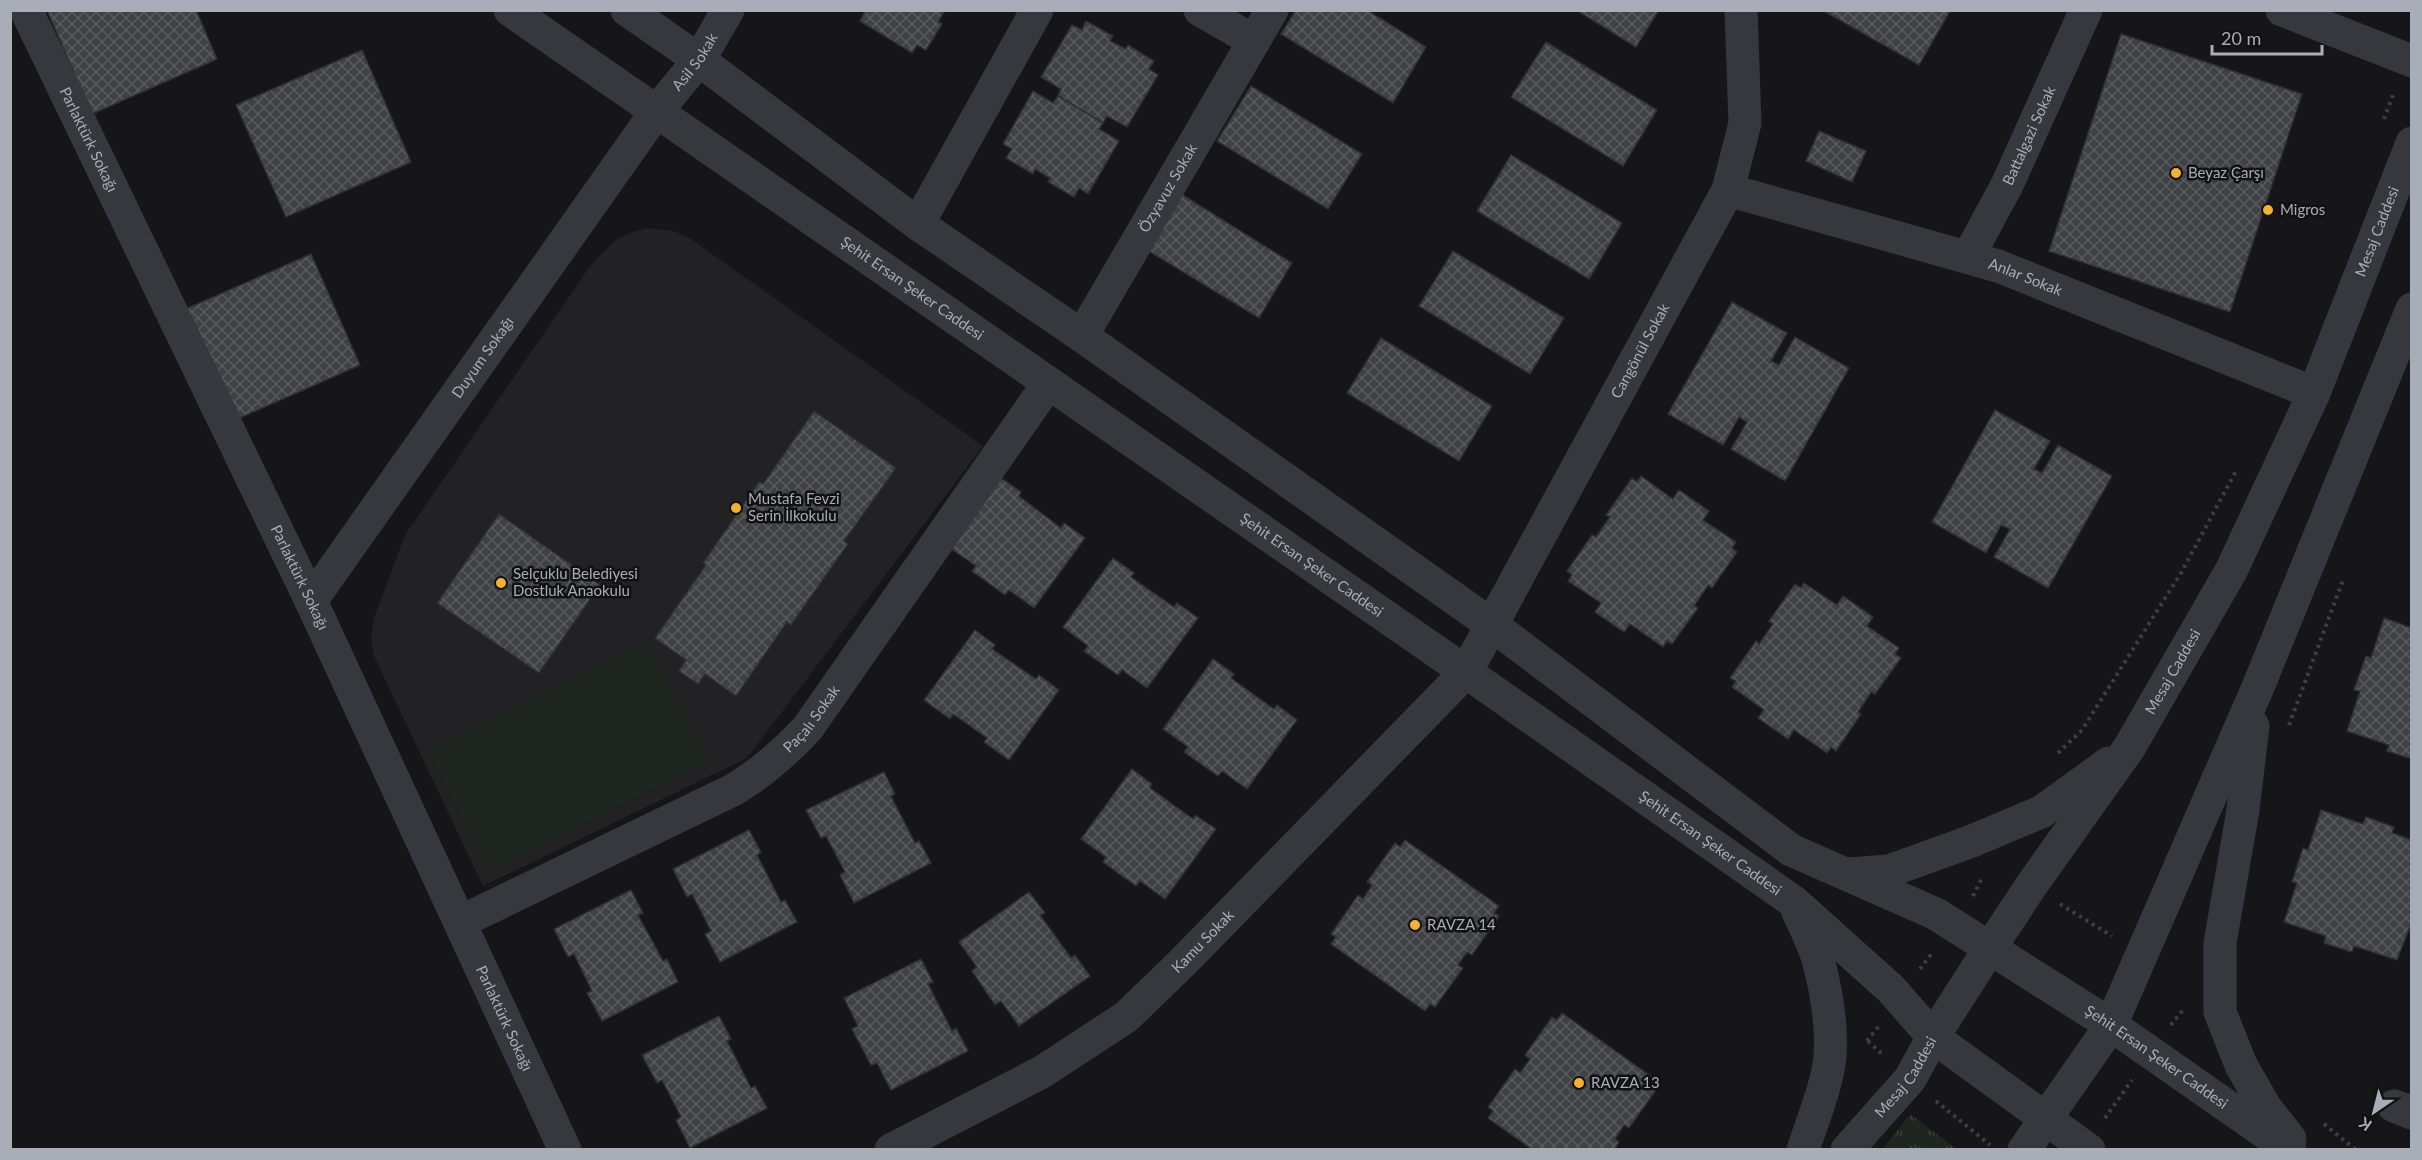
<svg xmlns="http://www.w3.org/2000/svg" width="2422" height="1160" viewBox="0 0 2422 1160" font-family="Lato,sans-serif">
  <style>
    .built { fill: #222225 }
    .grass { fill: url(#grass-tufts) }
    .pitch { fill: #1e261f }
    .building { fill: url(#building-cross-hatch); stroke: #303034; stroke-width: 1.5 }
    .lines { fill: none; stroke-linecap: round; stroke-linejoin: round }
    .path { stroke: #3d3f44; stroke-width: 4; stroke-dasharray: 3 4.5; stroke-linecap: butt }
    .minor { stroke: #37383d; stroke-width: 33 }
    .tertiary { stroke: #37383d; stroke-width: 33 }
    .poi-dot { fill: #f2b134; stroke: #111113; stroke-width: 2 }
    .labels { text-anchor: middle; stroke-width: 5; stroke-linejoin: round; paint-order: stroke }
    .street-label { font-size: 15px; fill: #a8adb8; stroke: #111113 }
    .poi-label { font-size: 15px; fill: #a8adb8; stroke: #111113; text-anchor: start }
  </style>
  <defs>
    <pattern id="grass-tufts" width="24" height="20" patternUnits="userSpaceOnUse" patternTransform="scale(1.5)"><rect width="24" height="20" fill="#1e261f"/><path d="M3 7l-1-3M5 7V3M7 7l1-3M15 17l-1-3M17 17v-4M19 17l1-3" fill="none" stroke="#3c433d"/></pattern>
    <pattern id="building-cross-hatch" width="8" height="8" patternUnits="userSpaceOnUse" patternTransform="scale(1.5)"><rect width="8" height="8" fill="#404145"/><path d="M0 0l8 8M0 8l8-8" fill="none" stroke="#595a5e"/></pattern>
  </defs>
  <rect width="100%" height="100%" fill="#161618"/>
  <polygon class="built" points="648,228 674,231 691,239 983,446 747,758 483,886 374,656 371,639 374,618 405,535 593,262 617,239 635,231"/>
  <polygon class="grass" points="1910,1114 1955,1148 1954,1149 1883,1149"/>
  <polygon class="pitch" points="647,642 708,762 489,873 427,753"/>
  <g class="building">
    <polygon points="47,10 196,10 217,59 92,114"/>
    <polygon points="866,10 945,10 938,22 942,24 926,50 917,45 912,53 860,21"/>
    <polygon points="1296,10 1367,10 1426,47 1393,103 1281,34"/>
    <polygon points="1576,10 1659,10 1636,47"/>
    <polygon points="1822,10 1949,10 1950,11 1919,65"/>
    <polygon points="1086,21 1113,36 1110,41 1126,49 1128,45 1154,61 1149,69 1158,75 1127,127 1107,116 1103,123 1058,96 1061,89 1041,77 1072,25 1082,30"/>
    <polygon points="2121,34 2302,94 2230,312 2049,251"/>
    <polygon points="1546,42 1657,110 1623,166 1511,97"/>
    <polygon points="362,50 411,162 286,217 236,105"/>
    <polygon points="1251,86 1362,154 1328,209 1217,141"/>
    <polygon points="1033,91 1053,103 1058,96 1103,123 1099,129 1119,141 1088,194 1079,188 1074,197 1048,182 1050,178 1035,169 1033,174 1006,158 1012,149 1003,144"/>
    <polygon points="1819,131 1866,151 1852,182 1806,161"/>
    <polygon points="1511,155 1622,223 1589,279 1477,211"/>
    <polygon points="1181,194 1292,263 1259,318 1147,250"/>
    <polygon points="1453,251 1564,318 1530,374 1419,306"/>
    <polygon points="311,254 360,365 235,420 186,309"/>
    <polygon points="1732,302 1787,333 1771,361 1779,365 1795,337 1849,368 1785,481 1731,449 1747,422 1739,417 1723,445 1668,414"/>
    <polygon points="1381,338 1492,406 1459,461 1347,393"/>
    <polygon points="1995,410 2050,441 2034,469 2042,473 2058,445 2112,476 2048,588 1994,557 2010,529 2001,525 1986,553 1932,522"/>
    <polygon points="814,411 896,468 844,541 848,544 791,625 787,622 736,696 705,674 698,684 679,671 686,660 655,638 706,565 703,563 759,482 763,484"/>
    <polygon points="1641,476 1673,499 1679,490 1709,511 1703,520 1736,542 1732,548 1737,552 1712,588 1708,585 1694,606 1698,608 1672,644 1667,641 1663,647 1630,624 1624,632 1595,612 1601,603 1568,581 1572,575 1567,571 1592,535 1596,537 1610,517 1606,515 1632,478 1637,482"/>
    <polygon points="1001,478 1021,492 1019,496 1061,528 1064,523 1085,538 1034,608 1009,590 1005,595 972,571 976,566 950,548"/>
    <polygon points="499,514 600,585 539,673 437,603"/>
    <polygon points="1113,558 1134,573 1131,577 1174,607 1177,603 1198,618 1147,688 1122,670 1118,675 1084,651 1088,646 1063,627"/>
    <polygon points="1804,583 1837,605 1843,596 1873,617 1867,626 1899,648 1895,654 1901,658 1875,694 1871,692 1858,712 1861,714 1836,751 1831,747 1827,753 1794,730 1788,739 1758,718 1764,710 1732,687 1736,681 1730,678 1756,641 1759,644 1773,624 1769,621 1795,584 1801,588"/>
    <polygon points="2384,618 2412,628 2412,759 2387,751 2389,745 2347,731 2360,691 2354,690 2366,656 2371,658"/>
    <polygon points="975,630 995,645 992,649 1036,679 1039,675 1059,690 1009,760 984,742 987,738 953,714 950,719 924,700"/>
    <polygon points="1213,659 1234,674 1231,678 1274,709 1277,705 1297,720 1247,789 1222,771 1218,776 1184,752 1188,747 1163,729"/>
    <polygon points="1132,769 1152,784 1150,788 1193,819 1195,815 1216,829 1165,899 1140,881 1136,886 1103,862 1106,857 1081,839"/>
    <polygon points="884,772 895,794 891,796 915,843 919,841 931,863 854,903 840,875 845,872 826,836 821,838 806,810"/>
    <polygon points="2321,810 2363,824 2366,817 2394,827 2392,833 2412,840 2412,921 2397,960 2354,946 2352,952 2324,943 2326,936 2284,922 2297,883 2292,882 2303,848 2308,850"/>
    <polygon points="749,830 761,852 757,855 781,902 785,900 797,922 720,962 705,934 711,931 692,894 687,897 673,869"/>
    <polygon points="1405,840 1499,906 1494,913 1499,916 1472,955 1467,952 1458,965 1463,968 1435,1007 1430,1004 1425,1011 1331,944 1336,937 1331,934 1358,895 1363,899 1372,885 1367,882 1395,843 1400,847"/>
    <polygon points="631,890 643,913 638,915 663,961 667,959 678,982 602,1021 587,993 592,991 574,954 568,957 554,929"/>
    <polygon points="1029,892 1045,913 1040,915 1071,958 1075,955 1090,976 1019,1026 1001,1001 995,1005 972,971 977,967 959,942"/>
    <polygon points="921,959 933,982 928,984 952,1031 956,1028 968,1051 891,1090 877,1063 871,1065 852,1029 858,1026 844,998"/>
    <polygon points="1562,1013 1656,1080 1651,1086 1656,1090 1629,1128 1624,1125 1615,1139 1619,1142 1614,1150 1533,1150 1488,1118 1493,1111 1488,1107 1515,1069 1520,1073 1530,1059 1525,1055 1552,1017 1557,1020"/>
    <polygon points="719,1016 731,1039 727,1041 751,1088 755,1086 767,1108 690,1148 676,1120 681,1117 662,1080 657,1083 642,1055"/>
  </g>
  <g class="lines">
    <g class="path">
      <polyline points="2384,119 2394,92"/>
      <polyline points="2289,725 2343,580"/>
      <polyline points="2058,753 2082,730 2181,573 2236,471"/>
      <polyline points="1973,896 1983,876"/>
      <polyline points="2060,904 2112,936"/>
      <polyline points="1920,969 1932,953"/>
      <polyline points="2171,1025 2183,1010"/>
      <polyline points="1867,1041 1879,1026"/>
      <polyline points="1868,1041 1883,1055"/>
      <polyline points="1936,1101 1990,1145"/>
      <polyline points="2105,1118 2132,1080"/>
      <polyline points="2324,1124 2356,1150"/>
    </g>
    <g class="minor">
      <path id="s1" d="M26,10L311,601L565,1150"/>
      <polyline points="1200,10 1254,41"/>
      <polyline points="2282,10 2412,61"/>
      <path id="s2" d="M1728,190L1998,266L2314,393"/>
      <polyline points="918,224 1037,10"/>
      <path id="s3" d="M1968,257L2007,185L2086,10"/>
      <path id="s4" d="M1082,336L1272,10"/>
      <path id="s5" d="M311,601L656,112L699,60L728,10"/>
      <path id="s6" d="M460,922L733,790C762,773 784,753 807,729L1048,384"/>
      <polyline points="2394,1106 2412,1113"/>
      <path id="s7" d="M891,1150L1042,1072L1126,1017L1183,962L1466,672L1728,190L1745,123L1741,10"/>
    </g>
    <g class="tertiary">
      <path id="s8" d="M510,10L1466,672L1794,902L1891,989L1933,1037L2089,1150"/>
      <path id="s9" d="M627,10L699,60L918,224L1082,336L1492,625L1791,850L1936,914L2111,1025L2290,1150"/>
      <polyline points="2253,726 2243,810 2220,943 2220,1012 2241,1065 2265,1107 2290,1139"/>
      <polyline points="1849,874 1889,871 1972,841 2041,812 2109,763"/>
      <path d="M1798,912C1805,927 1813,943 1818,959C1826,989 1832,1025 1830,1056C1828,1083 1812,1122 1803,1150"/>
      <path id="s10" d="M1847,1150L1910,1079L1933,1037L1990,948L2031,886L2129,748L2231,571L2314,393L2412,143"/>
      <polyline points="2024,1150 2111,1025 2258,687 2412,309"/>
    </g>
  </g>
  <g class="poi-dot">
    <circle cx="2176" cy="173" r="6"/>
    <circle cx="2268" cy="210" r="6"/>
    <circle cx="736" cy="508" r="6"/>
    <circle cx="501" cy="583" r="6"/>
    <circle cx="1415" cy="925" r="6"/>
    <circle cx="1579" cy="1083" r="6"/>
  </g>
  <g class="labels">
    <g class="street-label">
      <text dy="5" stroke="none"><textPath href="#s5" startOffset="662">Asil Sokak</textPath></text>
      <text dy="5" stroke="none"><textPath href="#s3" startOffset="136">Battalgazi Sokak</textPath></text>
      <text dy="5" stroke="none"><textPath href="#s1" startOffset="144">Parlaktürk Sokağı</textPath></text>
      <text dy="5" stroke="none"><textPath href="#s4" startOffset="171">Özyavuz Sokak</textPath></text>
      <text dy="5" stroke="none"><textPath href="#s10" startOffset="1066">Mesaj Caddesi</textPath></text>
      <text dy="5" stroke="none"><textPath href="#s2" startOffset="310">Anlar Sokak</textPath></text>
      <text dy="5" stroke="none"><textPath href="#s8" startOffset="489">Şehit Ersan Şeker Caddesi</textPath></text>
      <text dy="5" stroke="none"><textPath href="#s7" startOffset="1120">Cangönül Sokak</textPath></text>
      <text dy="5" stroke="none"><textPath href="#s5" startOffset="298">Duyum Sokağı</textPath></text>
      <text dy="5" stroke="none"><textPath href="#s8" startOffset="975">Şehit Ersan Şeker Caddesi</textPath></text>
      <text dy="5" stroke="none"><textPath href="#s1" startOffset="630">Parlaktürk Sokağı</textPath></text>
      <text dy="5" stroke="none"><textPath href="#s10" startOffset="580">Mesaj Caddesi</textPath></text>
      <text dy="5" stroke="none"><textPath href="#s6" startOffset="410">Paçalı Sokak</textPath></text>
      <text dy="5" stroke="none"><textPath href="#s8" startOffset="1461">Şehit Ersan Şeker Caddesi</textPath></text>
      <text dy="5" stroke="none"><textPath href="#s7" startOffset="378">Kamu Sokak</textPath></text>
      <text dy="5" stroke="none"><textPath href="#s1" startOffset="1116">Parlaktürk Sokağı</textPath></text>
      <text dy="5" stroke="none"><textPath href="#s9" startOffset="1857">Şehit Ersan Şeker Caddesi</textPath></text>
      <text dy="5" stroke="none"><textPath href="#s10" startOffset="94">Mesaj Caddesi</textPath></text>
    </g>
    <g class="poi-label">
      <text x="2188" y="178">Beyaz Çarşı</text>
      <text x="2280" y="215">Migros</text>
      <text x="748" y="504">Mustafa Fevzi<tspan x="748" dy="17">Serin İlkokulu</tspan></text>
      <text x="513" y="579">Selçuklu Belediyesi<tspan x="513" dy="17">Dostluk Anaokulu</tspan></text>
      <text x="1427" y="930">RAVZA 14</text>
      <text x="1591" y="1088">RAVZA 13</text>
    </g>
  </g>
  <rect width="2422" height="1160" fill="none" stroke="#a8adb8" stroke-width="24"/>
  <g transform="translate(2374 1112) rotate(215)" stroke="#111113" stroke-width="4.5" paint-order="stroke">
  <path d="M0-4.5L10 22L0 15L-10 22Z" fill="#a8adb8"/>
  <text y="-9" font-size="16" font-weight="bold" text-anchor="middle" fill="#a8adb8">K</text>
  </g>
  <path d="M2212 45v9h110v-9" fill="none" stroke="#a8adb8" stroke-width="3"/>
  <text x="2221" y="45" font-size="18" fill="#a8adb8" stroke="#111113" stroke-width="4.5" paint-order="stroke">20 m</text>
</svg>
